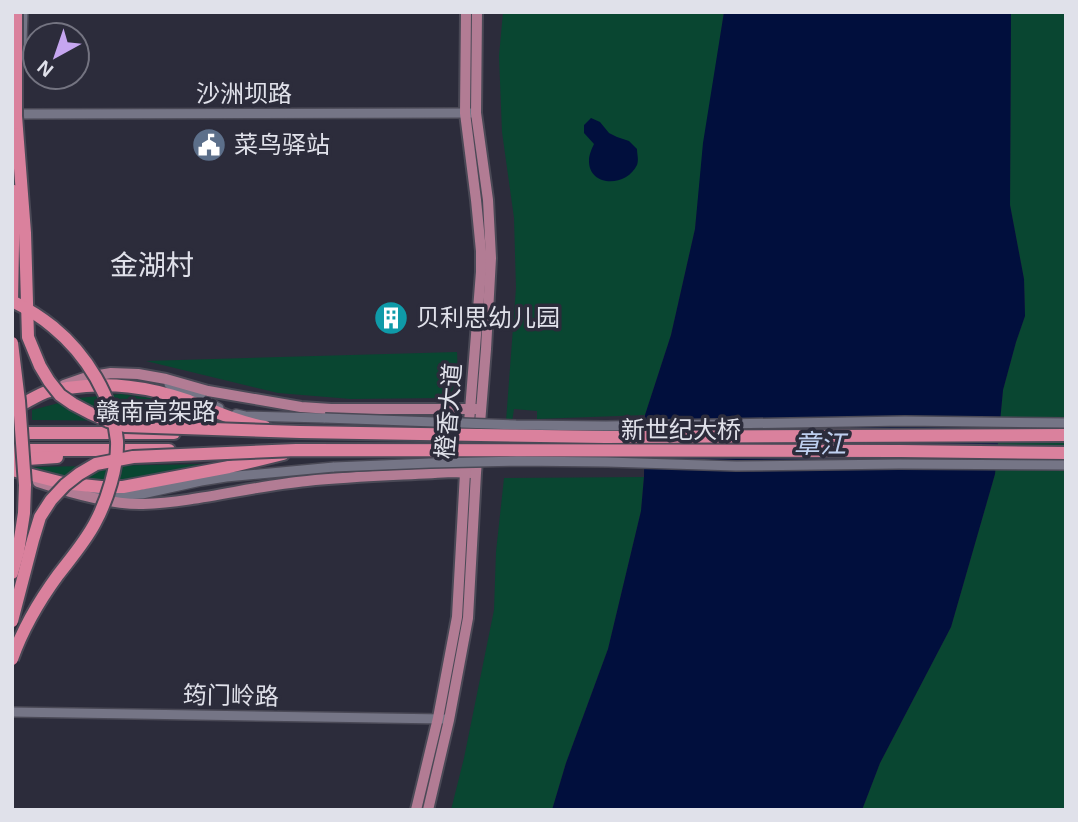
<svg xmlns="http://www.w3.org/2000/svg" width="1078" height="822" viewBox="0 0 1078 822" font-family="Arial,'Noto Sans SC',sans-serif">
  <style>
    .green { fill: #094631 }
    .water { fill: #010f3d }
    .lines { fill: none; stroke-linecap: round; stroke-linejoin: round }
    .minor-casing { stroke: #4a4956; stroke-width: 12 }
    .major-casing { stroke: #4a4956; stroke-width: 14 }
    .highway-casing { stroke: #4a4956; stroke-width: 16 }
    .minor { stroke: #757586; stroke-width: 9 }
    .major { stroke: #b27c94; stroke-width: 10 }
    .highway { stroke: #da819d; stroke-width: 12 }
    .minor-bridge-casing { stroke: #4a4956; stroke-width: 12; stroke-linecap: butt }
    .highway-bridge-casing { stroke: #4a4956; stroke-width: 16; stroke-linecap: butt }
    .minor-bridge { stroke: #757586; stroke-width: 9 }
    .highway-bridge { stroke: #da819d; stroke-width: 12 }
    .labels { text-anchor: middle; stroke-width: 7; stroke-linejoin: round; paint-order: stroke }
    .street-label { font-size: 24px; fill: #e0e1ea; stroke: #2c2c3b }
    .poi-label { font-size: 24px; fill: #e0e1ea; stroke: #2c2c3b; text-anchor: start }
    .water-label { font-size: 26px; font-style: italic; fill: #bfd0f0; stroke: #2c2c3b }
    .quarter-label { font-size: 28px; fill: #e0e1ea; stroke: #2c2c3b }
  </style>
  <rect width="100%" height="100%" fill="#2c2c3b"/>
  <g class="green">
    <polygon points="503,12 724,12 704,143 695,229 671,335 645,415 537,419 537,411 514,409 512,422 506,421 516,288 514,218 502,132 499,56"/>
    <polygon points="1011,12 1066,12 1066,810 862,810 880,763 951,627 995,474 1003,390 1016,342 1025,316 1024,279 1010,205"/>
    <path d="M457,352C458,367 457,379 451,393L441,398L351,399L278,393L146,361Z"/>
    <polygon points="121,394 165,400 230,422 32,420 32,410 78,398"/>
    <path d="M211,464C190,469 168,475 146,479C107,485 69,480 31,472L30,467Z"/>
    <polygon points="644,477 641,511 608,649 566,763 552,810 451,810 464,758 494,610 496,552 504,478"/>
  </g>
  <g class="water">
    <polygon points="724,12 1011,12 1010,205 1024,279 1025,316 1016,342 1003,390 995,474 951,627 880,763 862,810 552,810 566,763 608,649 641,511 644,477 645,415 671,335 695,229 703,143"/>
    <path d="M591,118L600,122L609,133L617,137L629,141L637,149C637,154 639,160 637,165C626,188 588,187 589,160C589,155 592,148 594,144L584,133V125Z"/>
  </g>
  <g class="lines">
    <g class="minor-casing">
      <g id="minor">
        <polyline points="22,42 23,12"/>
        <polyline points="12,114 476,113"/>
        <polyline points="12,196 15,161"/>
        <polyline points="169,384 197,396 219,408"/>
        <polyline points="236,414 245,416 325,418"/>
        <polyline points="88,492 123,495 142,494 201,481 226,477 334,467"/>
        <polyline points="12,712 444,719"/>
      </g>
    </g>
    <g class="major-casing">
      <g id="major">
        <polyline points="64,385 87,377 111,373 138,374 166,379 208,391 301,407 331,409 476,409"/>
        <path d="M38,482C68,492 112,505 143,504C198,502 252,486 307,481C355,476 404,475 452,472L472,473"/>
        <polyline points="416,810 438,718 457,617 465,473 481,272 481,251 476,200 465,113 466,12"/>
        <polyline points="428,810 449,720 468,618 476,473 486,349 491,258 488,200 476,113 477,12"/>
      </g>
    </g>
    <g class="highway-casing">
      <g id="highway">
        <path d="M12,410C23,404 34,397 46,392C52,390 60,390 67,388C110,382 147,386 189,401C214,411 238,422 265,427"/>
        <polyline points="12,433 174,433"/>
        <polyline points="12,450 169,450"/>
        <polyline points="12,460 57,457"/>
        <polyline points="12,470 63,483 101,487 123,487 229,467 283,454"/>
      </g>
    </g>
    <use href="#minor" class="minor"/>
    <use href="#major" class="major"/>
    <use href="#highway" class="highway"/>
    <g class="minor-bridge-casing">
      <g id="minor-bridge">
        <polyline points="325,418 516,425 606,426 905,421 1066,423"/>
        <polyline points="334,467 430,463 517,461 607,462 736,466 899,464 1066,465"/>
      </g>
    </g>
    <g class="highway-bridge-casing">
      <g id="highway-bridge">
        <polyline points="16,116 25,233 28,337 40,366 49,381 60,395 73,404 90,413 108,421 125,426 300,432 605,437 1066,435"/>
        <polyline points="16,123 16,12"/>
        <polyline points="12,343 19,401 25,485 24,513 18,552 12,573"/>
        <polyline points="12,621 33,540 40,517 51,500 65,485 79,474 96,464 133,457 296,450 901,451 1066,453"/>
        <path d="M12,659C23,628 39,601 58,575C71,558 85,542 95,523C107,501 118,466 117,441C113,397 86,354 53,327C41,317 26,308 12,301L14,191"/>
      </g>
    </g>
    <use href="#minor-bridge" class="minor-bridge"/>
    <use href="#highway-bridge" class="highway-bridge"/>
  </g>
  <defs>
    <g id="civic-disc" transform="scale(1.75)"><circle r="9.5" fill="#5c6f8a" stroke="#2c2c3b"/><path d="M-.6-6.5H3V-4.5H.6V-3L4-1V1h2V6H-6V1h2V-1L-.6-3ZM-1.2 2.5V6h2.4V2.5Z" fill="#fff"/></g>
    <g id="building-disc" transform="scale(1.75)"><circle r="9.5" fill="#0f9aa8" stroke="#2c2c3b"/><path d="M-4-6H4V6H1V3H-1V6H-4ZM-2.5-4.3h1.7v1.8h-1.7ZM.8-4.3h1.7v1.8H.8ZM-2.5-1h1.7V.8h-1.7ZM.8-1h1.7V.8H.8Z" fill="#fff"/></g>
  </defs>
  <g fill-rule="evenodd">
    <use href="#civic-disc" x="209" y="145"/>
    <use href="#building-disc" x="391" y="318"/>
  </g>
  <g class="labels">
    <g class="street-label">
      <text x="244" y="102">沙洲坝路</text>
      <text transform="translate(449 411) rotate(-85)" y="8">橙香大道</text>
      <text x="156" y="420">赣南高架路</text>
      <text x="681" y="438">新世纪大桥</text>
      <text transform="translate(231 696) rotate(1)" y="8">筠门岭路</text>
    </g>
    <g class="poi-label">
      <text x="234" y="153">菜鸟驿站</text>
      <text x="416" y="326">贝利思幼儿园</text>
    </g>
    <g class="water-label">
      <text x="820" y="453">章江</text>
    </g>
    <g class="quarter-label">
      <text x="152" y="275">金湖村</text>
    </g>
  </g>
  <rect width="1078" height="822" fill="none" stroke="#e0e1ea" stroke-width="28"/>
  <g transform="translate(56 56) rotate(220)"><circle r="33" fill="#2c2c3b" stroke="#747481" stroke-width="2"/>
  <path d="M0-5L12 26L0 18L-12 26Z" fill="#c6a6f0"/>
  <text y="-10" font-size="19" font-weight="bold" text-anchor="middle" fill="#e0e1ea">N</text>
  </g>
</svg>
